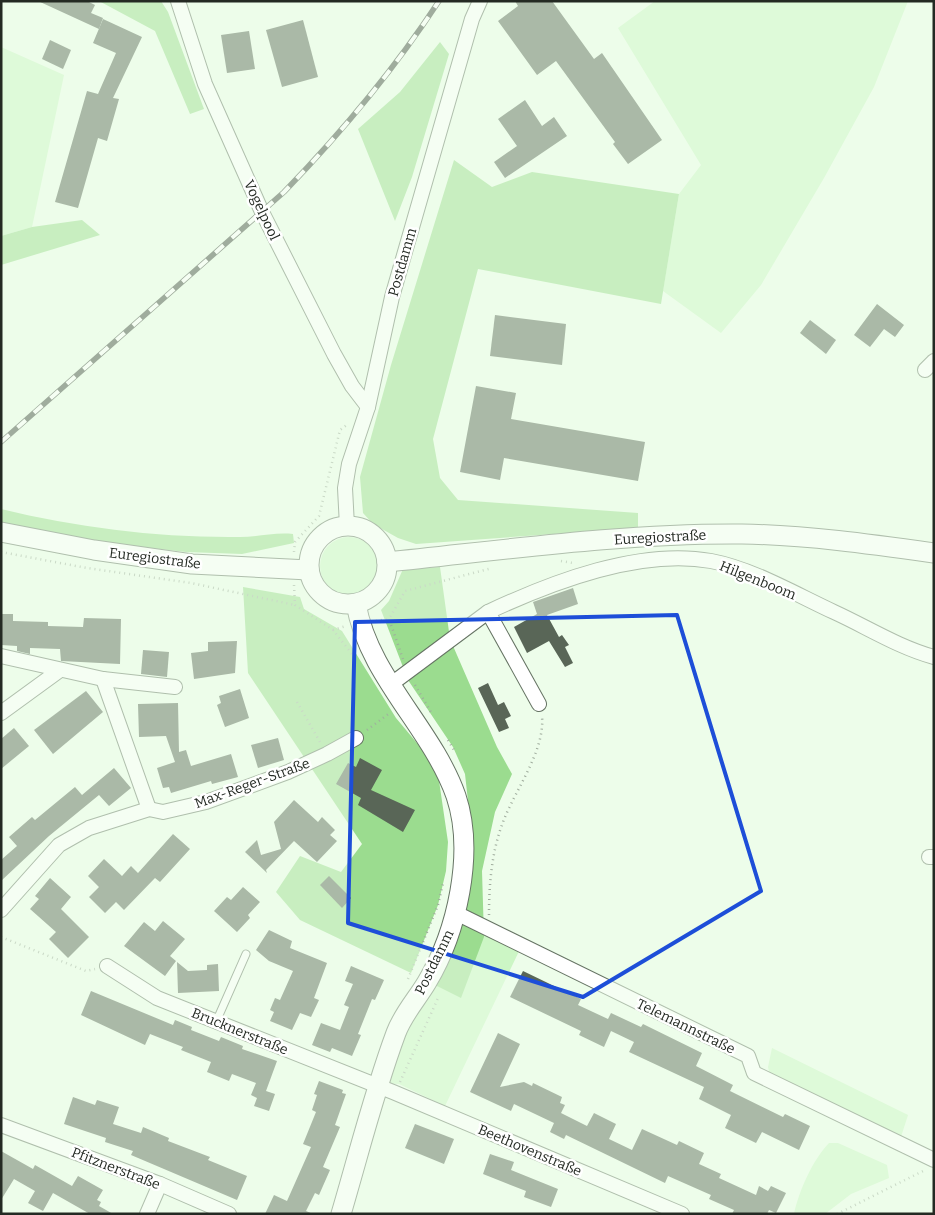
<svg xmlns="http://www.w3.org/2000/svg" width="935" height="1215" viewBox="0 0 935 1215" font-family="Bitter,serif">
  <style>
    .green { fill: #ccf6c5 }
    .forest { fill: #9bdc8f }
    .building { fill: #596657 }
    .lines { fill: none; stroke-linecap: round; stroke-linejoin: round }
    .lane-casing { stroke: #667464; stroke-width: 9 }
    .street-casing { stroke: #667464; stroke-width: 16 }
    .secondary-casing { stroke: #667464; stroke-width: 21 }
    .path { stroke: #a0ad9e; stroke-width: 2.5; stroke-dasharray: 1 4; stroke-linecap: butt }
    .lane { stroke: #fff; stroke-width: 7 }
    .street { stroke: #fff; stroke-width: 14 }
    .secondary { stroke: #fff; stroke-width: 19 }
    .rail-casing { stroke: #414940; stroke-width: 5.5 }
    .rail { stroke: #fff; stroke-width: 4; stroke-dasharray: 11; stroke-linecap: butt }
    .marked { fill: none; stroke: #1d4ed8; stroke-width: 4; stroke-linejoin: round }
    .labels { text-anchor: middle; stroke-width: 5; stroke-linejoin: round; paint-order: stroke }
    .street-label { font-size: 14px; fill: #242a23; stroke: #fff }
  </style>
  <rect width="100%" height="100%" fill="#edfdea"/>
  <g class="green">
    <polygon points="655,1 908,1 874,87 824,178 761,285 721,333 663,291 679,194 701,165 618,28"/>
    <polygon points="1,47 64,75 32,227 1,236"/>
    <circle cx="349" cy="566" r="29"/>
    <polygon points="456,913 522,945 445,1106 399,1084 379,1083"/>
    <polygon points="772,1048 908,1115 899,1143 771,1081 768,1067"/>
    <path d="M829,1143H838L887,1165L889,1178L851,1194L825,1214H794C799,1191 812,1161 829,1143Z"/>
  </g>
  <g class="forest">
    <polygon points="99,1 161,1 168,12 204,109 190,114 155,31"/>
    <polygon points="440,42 449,54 412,177 395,221 358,129 400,92"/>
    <polygon points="454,160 492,187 532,172 679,194 661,304 478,269 433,439 440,478 458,500 638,513 638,528 416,544 398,538 373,524 363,513 360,477 391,365"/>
    <polygon points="82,220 100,235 1,265 1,236 32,227"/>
    <path d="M1,509C79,528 160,538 240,537C257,537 275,532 293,534L294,543L242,554L186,552L80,540L1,523Z"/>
    <polygon points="440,567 450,639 497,747 512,774 495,812 482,871 484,937 461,998 425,980 471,839 468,801 465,774 453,747 408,680 381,610 389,601 403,569"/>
    <polygon points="243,587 300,597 304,609 342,631 396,718 437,767 448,842 446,871 438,905 411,973 300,920 276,892 300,856 341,872 362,844 248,673"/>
  </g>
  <g class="building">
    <polygon points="38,1 87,1 95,5 91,13 103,18 99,29"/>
    <polygon points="515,1 552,1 594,59 602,53 662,140 628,164 613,144 615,142 556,61 537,75 498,21 518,6"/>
    <polygon points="103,19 142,37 113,98 119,99 107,141 98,138 78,208 55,202 87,91 98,94 116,53 93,43"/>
    <polygon points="303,20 318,77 282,87 266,30"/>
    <polygon points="249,31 255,69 227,73 221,35"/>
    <polygon points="50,40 71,50 63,69 42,59"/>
    <polygon points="525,100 542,126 554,117 567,136 505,178 494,162 517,146 498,119"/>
    <polygon points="877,304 904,325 895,337 884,329 870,347 854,335"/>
    <polygon points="495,315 566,324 562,365 490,356"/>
    <polygon points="810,320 836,340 826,354 800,333"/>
    <polygon points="476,386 516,393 511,419 645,442 638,481 504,458 500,480 460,472"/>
    <polygon points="573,588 578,604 547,615 559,637 562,635 569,645 565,647 573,663 565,667 549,641 527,653 514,627 537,614 533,602"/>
    <polygon points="1,614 13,614 13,621 48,622 48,626 83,627 84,618 121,619 120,664 61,661 60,649 30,648 30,654 17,651 17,646 1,645"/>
    <polygon points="237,641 235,673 194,679 191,653 208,651 208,642"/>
    <polygon points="143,650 169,652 167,677 141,674"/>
    <polygon points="488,683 498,705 504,702 511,716 505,719 509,728 499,732 478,688"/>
    <polygon points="240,689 249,718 225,727 217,705 221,703 219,696"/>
    <polygon points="86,691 103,712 53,754 34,730"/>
    <polygon points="178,703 179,752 186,750 191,766 231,754 238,777 212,784 211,781 171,793 169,787 163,788 157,768 175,762 166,736 139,737 138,704"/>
    <polygon points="14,728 29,746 1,769 1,739"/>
    <polygon points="278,738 284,760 258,768 251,745"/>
    <polygon points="360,758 382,770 371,790 415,810 403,832 358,805 361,798 336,784 348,763 356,767"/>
    <polygon points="114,768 131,788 109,806 99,795 49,836 1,881 1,860 17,846 9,837 32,817 35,820 75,787 82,795"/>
    <polygon points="294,800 318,822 322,817 335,830 330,835 337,841 317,862 294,841 266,870 267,873 245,852 257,840 261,855 281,849 274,822"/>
    <polygon points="173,834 190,849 160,882 155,878 124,910 116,902 105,913 89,897 99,887 88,876 104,859 122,876 131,866 138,873"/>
    <polygon points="329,876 351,898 342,908 320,885"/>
    <polygon points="50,878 71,897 61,909 89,937 68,958 49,939 56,932 30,909 39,899 35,896"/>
    <polygon points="243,887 260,902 248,915 250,918 237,932 214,911 227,897 231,900"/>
    <polygon points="163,921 185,939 170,956 176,961 165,976 124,946 144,922 155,931"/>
    <polygon points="269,930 292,941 290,948 327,963 314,998 319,1000 311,1017 300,1013 292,1030 270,1021 274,1012 270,1010 275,998 280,1000 293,971 269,961 256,950"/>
    <polygon points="177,962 188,971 207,970 207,965 218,964 219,991 178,993"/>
    <polygon points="351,966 384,980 375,1000 372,999 358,1034 361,1035 352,1056 332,1048 330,1052 312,1045 321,1023 340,1030 349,1007 344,1005 353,984 345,981"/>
    <polygon points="523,971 581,999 578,1005 608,1019 611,1013 641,1027 643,1024 702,1053 696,1066 733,1085 730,1091 783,1117 785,1114 810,1126 799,1150 762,1132 756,1143 725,1128 731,1115 699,1099 704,1087 629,1052 634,1042 611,1031 604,1047 579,1035 581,1031 510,997"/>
    <polygon points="91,991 173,1025 175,1020 192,1027 191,1030 219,1041 221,1037 243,1046 242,1049 277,1061 266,1091 275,1094 269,1111 254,1106 257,1098 251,1095 256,1083 232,1074 229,1081 207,1072 211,1062 181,1050 183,1047 150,1034 145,1045 81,1015"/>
    <polygon points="498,1033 520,1044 500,1087 524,1082 532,1086 533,1083 562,1097 560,1103 565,1105 561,1113 587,1126 594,1113 616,1124 609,1139 632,1150 642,1129 677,1145 679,1141 704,1153 699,1164 721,1174 719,1178 756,1195 759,1186 768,1191 771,1186 786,1193 776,1213 769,1210 767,1214 732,1214 734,1210 709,1199 711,1195 668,1176 665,1183 566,1135 564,1139 550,1132 554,1123 514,1104 511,1111 470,1092"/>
    <polygon points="319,1081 343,1090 342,1093 346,1094 335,1125 340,1127 323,1167 330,1170 319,1195 315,1193 306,1211 313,1214 265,1214 274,1195 287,1201 311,1147 303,1144 316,1112 312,1110 317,1095 314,1094"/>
    <polygon points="73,1097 95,1105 97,1100 119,1107 113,1124 141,1133 143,1127 169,1138 168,1141 210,1157 208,1160 247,1176 237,1200 131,1155 133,1151 105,1142 106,1138 64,1124"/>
    <polygon points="415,1124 454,1139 444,1164 405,1148"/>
    <polygon points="1,1151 33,1169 35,1165 72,1186 78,1176 103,1190 97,1200 101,1202 99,1206 113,1214 90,1214 53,1193 43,1211 28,1203 35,1191 14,1179 1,1200"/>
    <polygon points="490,1154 514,1162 511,1170 558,1189 551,1207 524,1197 526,1191 483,1174"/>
  </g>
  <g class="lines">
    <g class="lane-casing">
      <polyline id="lane" points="216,1022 246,954"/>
    </g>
    <g class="street-casing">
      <g id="street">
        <polyline points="178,1 205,84 262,212 334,354 352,386 368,407"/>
        <polyline points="925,370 934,361"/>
        <polyline points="347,526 345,488 349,464 368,407 392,297 472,19 480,1"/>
        <path d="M488,612C552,582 640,548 711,561C753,569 795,594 834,612C867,627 898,647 934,657"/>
        <polyline points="1,656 103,679 175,687"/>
        <polyline points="103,679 149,809"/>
        <polyline points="390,685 488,612 539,704"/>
        <polyline points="1,713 60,670"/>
        <polyline points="929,857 934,857"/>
        <polyline points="1,910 59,845 89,828 149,809 163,812 206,802 288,772 327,754 356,738"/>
        <polyline points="456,913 748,1056 754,1073 934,1160"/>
        <polyline points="107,966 157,998 393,1092 682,1214"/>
        <polyline points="1,1125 160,1184 229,1214"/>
        <polyline points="147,1214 160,1184"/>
      </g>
    </g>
    <g class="secondary-casing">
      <g id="secondary">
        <circle cx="348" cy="565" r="39"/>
        <polyline points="1,532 94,550 192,564 309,570"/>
        <path d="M387,562C505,550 623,533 742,534C806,535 870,544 934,553"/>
        <path d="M341,1214C359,1153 374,1092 396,1033C403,1014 417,999 427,982C457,932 475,853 456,796C432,728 369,677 356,604"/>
      </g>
    </g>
    <g class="path">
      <polyline points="1,552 87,568 191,583 295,605"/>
      <polyline points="294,552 295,542 319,516 340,430 348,424"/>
      <polyline points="561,561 573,563"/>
      <polyline points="294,585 295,605 333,630 356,659"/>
      <polyline points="376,621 389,619"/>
      <polyline points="333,630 346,626"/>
      <polyline points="403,659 389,619 405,591 492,568"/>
      <polyline points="415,685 432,714"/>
      <polyline points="297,702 320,742"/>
      <polyline points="367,730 391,712"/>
      <polyline points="448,740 454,750"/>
      <path d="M489,915C489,882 492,848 505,817C517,788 545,749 542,717"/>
      <polyline points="1,937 86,971 95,969"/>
      <polyline points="408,979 438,905 443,883"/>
      <polyline points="400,1082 439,996"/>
      <polyline points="837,1214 923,1171"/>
    </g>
    <use href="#lane" class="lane"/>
    <use href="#street" class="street"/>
    <use href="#secondary" class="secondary"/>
    <g class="rail-casing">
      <path id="rail" d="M1,442L284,192C341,133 394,70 439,1"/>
    </g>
    <use href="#rail" class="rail"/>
  </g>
  <path d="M0 0H935V1215H0ZM677,615L761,891L583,997L348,923L355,622Z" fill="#edfdea" fill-opacity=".55" fill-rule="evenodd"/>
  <path class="marked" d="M677,615L761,891L583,997L348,923L355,622Z"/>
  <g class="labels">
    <g class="street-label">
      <text transform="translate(262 210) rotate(65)" y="5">Vogelpool</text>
      <text transform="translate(402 262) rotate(-74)" y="5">Postdamm</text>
      <text transform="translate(660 537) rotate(-3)" y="5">Euregiostraße</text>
      <text transform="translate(155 558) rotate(7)" y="5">Euregiostraße</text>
      <text transform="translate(758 580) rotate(22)" y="5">Hilgenboom</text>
      <text transform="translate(252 783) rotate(-20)" y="5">Max-Reger-Straße</text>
      <text transform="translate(434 962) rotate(-64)" y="5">Postdamm</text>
      <text transform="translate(686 1026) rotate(26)" y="5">Telemannstraße</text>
      <text transform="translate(240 1031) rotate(22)" y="5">Brucknerstraße</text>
      <text transform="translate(530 1150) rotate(23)" y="5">Beethovenstraße</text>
      <text transform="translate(116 1168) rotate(21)" y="5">Pfitznerstraße</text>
    </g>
  </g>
  <rect width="935" height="1215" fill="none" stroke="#242a23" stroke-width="5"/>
</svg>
